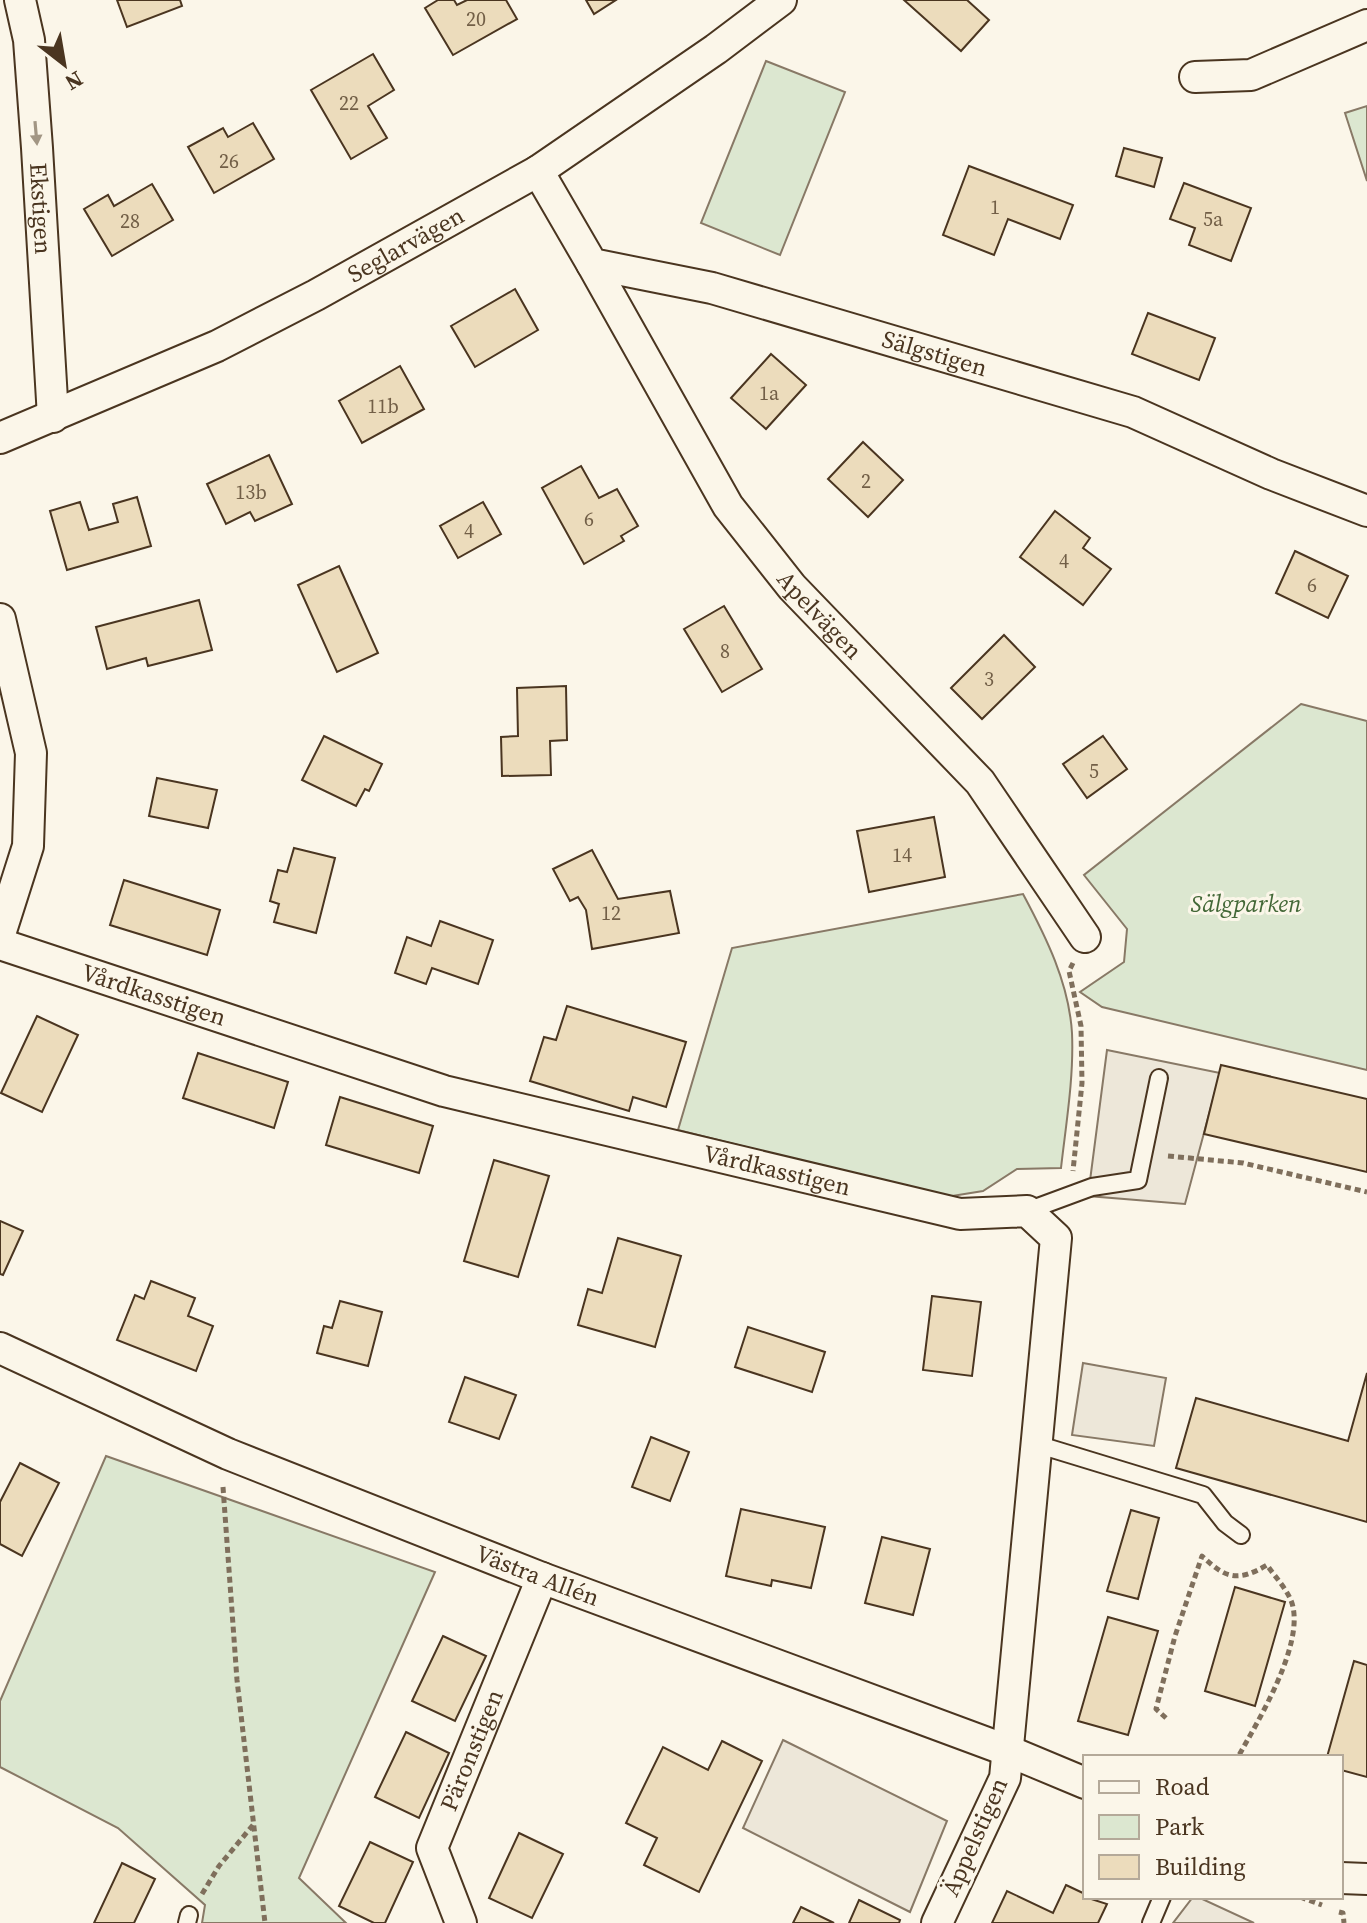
<svg xmlns="http://www.w3.org/2000/svg" width="1367" height="1923" viewBox="0 0 1367 1923" font-family="'Source Serif 4',serif">
  <style>
    .green { fill: #dce7d0; stroke: #887966; stroke-width: 2 }
    .parking { fill: #ede7d9; stroke: #887966; stroke-width: 2 }
    .building { fill: #ecdcbc; stroke: #4a3520; stroke-width: 2 }
    .lines { fill: none; stroke-linecap: round; stroke-linejoin: round }
    .service-casing { stroke: #4a3520; stroke-width: 20 }
    .minor-casing { stroke: #4a3520; stroke-width: 34 }
    .path { stroke: #7f6f5c; stroke-width: 5; stroke-dasharray: 6 4; stroke-linecap: butt }
    .service { stroke: #fbf6e9; stroke-width: 16 }
    .minor { stroke: #fbf6e9; stroke-width: 30 }
    .oneway { fill: #a29684 }
    .labels { text-anchor: middle; stroke-width: 6; stroke-linejoin: round; paint-order: stroke }
    .number-label { font-size: 20px; fill: #725f47 }
    .street-label { font-size: 24px; fill: #4a3520; stroke: #fbf6e9 }
    .park-label { font-size: 24px; font-style: italic; fill: #436837; stroke: #fbf6e9 }
  </style>
  <rect width="100%" height="100%" fill="#fbf6e9"/>
  <g class="green">
    <polygon points="766,61 845,92 780,255 701,223"/>
    <polygon points="1367,106 1367,181 1345,113"/>
    <polygon points="1301,704 1367,721 1367,1070 1102,1007 1080,992 1124,962 1127,929 1084,875"/>
    <path d="M1023,894C1046,937 1069,983 1072,1033C1074,1077 1066,1124 1061,1168L1017,1169L983,1191L946,1197L678,1130L732,948Z"/>
    <polygon points="106,1456 435,1572 299,1878 346,1923 202,1923 205,1905 118,1828 0,1767 0,1701"/>
  </g>
  <g class="parking">
    <polygon points="1107,1050 1220,1073 1185,1204 1088,1196"/>
    <polygon points="1083,1363 1166,1378 1154,1446 1072,1435"/>
    <polygon points="783,1740 947,1821 910,1912 743,1828"/>
    <polygon points="1193,1897 1198,1897 1254,1923 1173,1923"/>
  </g>
  <g class="building">
    <polygon points="117,0 180,0 182,6 127,27"/>
    <polygon points="438,0 454,0 457,5 467,0 506,0 517,19 453,55 425,8"/>
    <polygon points="586,0 616,0 594,14"/>
    <polygon points="904,0 967,0 989,20 961,51"/>
    <polygon points="373,54 394,90 368,106 387,138 351,159 311,90"/>
    <polygon points="253,123 274,159 214,193 188,147 223,128 228,137"/>
    <polygon points="1124,148 1162,158 1154,187 1116,176"/>
    <polygon points="969,166 1073,205 1060,239 1008,219 994,255 943,235"/>
    <polygon points="1184,183 1251,208 1231,261 1189,245 1195,228 1170,219"/>
    <polygon points="152,184 173,220 112,256 84,209 108,195 114,206"/>
    <polygon points="515,289 538,330 475,367 451,326"/>
    <polygon points="1148,313 1215,338 1199,380 1132,354"/>
    <polygon points="771,354 806,385 766,429 731,398"/>
    <polygon points="400,366 424,409 362,443 339,401"/>
    <polygon points="863,442 903,480 868,517 828,479"/>
    <polygon points="269,455 292,504 255,521 250,512 226,524 207,484"/>
    <polygon points="581,466 599,498 617,489 638,526 621,536 624,541 584,564 542,488"/>
    <polygon points="137,497 151,546 67,570 50,511 80,502 89,530 118,522 113,504"/>
    <polygon points="483,502 501,534 458,558 440,526"/>
    <polygon points="1055,511 1090,538 1083,548 1111,569 1083,605 1020,557"/>
    <polygon points="1295,551 1348,576 1328,618 1276,593"/>
    <polygon points="339,566 378,653 337,672 298,585"/>
    <polygon points="199,600 212,650 148,666 146,658 107,669 96,627"/>
    <polygon points="724,606 762,669 722,692 684,629"/>
    <polygon points="1004,635 1035,667 982,719 951,688"/>
    <polygon points="566,686 567,740 550,741 551,775 502,776 501,737 518,736 517,688"/>
    <polygon points="324,736 382,764 369,791 365,789 356,806 302,780"/>
    <polygon points="1103,736 1127,769 1087,798 1063,764"/>
    <polygon points="157,778 217,790 208,828 149,816"/>
    <polygon points="934,817 945,877 869,892 857,831"/>
    <polygon points="294,848 335,858 316,933 274,922 279,904 270,901 278,870 287,872"/>
    <polygon points="592,850 618,899 670,891 679,933 592,949 586,910 578,897 570,901 553,869"/>
    <polygon points="124,880 220,910 207,955 110,925"/>
    <polygon points="440,921 493,940 478,984 432,968 426,984 395,973 407,937 431,946"/>
    <polygon points="567,1006 686,1042 666,1107 633,1097 629,1111 530,1081 544,1037 556,1040"/>
    <polygon points="37,1016 78,1035 42,1112 1,1093"/>
    <polygon points="198,1053 288,1082 274,1128 183,1098"/>
    <polygon points="1221,1065 1367,1099 1367,1172 1204,1134"/>
    <polygon points="340,1097 433,1126 419,1173 326,1145"/>
    <polygon points="494,1160 549,1176 518,1277 464,1261"/>
    <polygon points="0,1221 23,1231 3,1275 0,1274"/>
    <polygon points="618,1238 681,1256 655,1347 578,1325 588,1289 602,1293"/>
    <polygon points="151,1281 195,1298 188,1316 213,1326 196,1371 117,1340 135,1295 144,1299"/>
    <polygon points="932,1296 981,1302 972,1376 923,1370"/>
    <polygon points="340,1301 382,1312 368,1366 317,1353 324,1326 332,1328"/>
    <polygon points="748,1327 825,1352 812,1392 735,1367"/>
    <polygon points="1367,1373 1367,1522 1176,1468 1196,1398 1348,1441"/>
    <polygon points="465,1377 516,1395 499,1439 449,1422"/>
    <polygon points="651,1437 689,1452 670,1501 632,1487"/>
    <polygon points="20,1463 59,1483 22,1556 0,1544 0,1502"/>
    <polygon points="741,1509 825,1527 811,1588 772,1580 771,1586 726,1576"/>
    <polygon points="1131,1510 1159,1518 1138,1599 1107,1591"/>
    <polygon points="882,1537 930,1549 913,1615 865,1603"/>
    <polygon points="1235,1587 1285,1602 1255,1706 1205,1691"/>
    <polygon points="1108,1617 1158,1631 1128,1735 1078,1721"/>
    <polygon points="443,1636 486,1656 455,1721 412,1701"/>
    <polygon points="1354,1661 1367,1665 1367,1777 1341,1770 1341,1757 1327,1757"/>
    <polygon points="406,1732 449,1753 419,1818 375,1797"/>
    <polygon points="722,1741 762,1761 699,1892 644,1865 657,1838 626,1823 663,1747 708,1770"/>
    <polygon points="519,1833 563,1854 532,1918 489,1898"/>
    <polygon points="370,1842 413,1862 385,1923 374,1923 339,1906"/>
    <polygon points="122,1863 155,1879 134,1923 94,1923"/>
    <polygon points="1066,1885 1085,1894 1085,1897 1107,1904 1098,1923 992,1923 1007,1891 1053,1913"/>
    <polygon points="859,1900 900,1920 899,1923 849,1923"/>
    <polygon points="801,1907 834,1923 793,1923"/>
  </g>
  <g class="lines">
    <g class="service-casing">
      <g id="service">
        <polyline points="1027,1211 1092,1187 1138,1180 1159,1078"/>
        <polyline points="1036,1444 1203,1495 1225,1523 1241,1535"/>
        <polyline points="187,1923 189,1915"/>
        <polyline points="1151,1923 1162,1897"/>
      </g>
    </g>
    <g class="minor-casing">
      <g id="minor">
        <path id="s1" d="M20,0L29,40L37,148L53,417"/>
        <polyline points="1195,77 1251,75 1367,25"/>
        <path id="s2" d="M538,171L592,264L712,288L1133,412L1271,474L1367,511"/>
        <path id="s3" d="M592,264L728,506L792,587L980,782L1085,937"/>
        <path id="s4" d="M0,438L217,346L316,295L538,171L716,49L781,0"/>
        <polyline points="0,619 31,753 28,846 0,934"/>
        <path id="s5" d="M0,944L444,1091L960,1214L1027,1211L1056,1238L1005,1778L937,1923"/>
        <path id="s6" d="M0,1348L228,1454L542,1578L1006,1750L1085,1783"/>
        <polyline points="1341,1878 1367,1879"/>
        <path id="s7" d="M461,1923L432,1848L542,1578"/>
      </g>
    </g>
    <g class="path">
      <polyline points="1073,963 1069,971 1081,1026 1082,1083 1073,1171"/>
      <polyline points="1168,1156 1243,1163 1367,1192"/>
      <polyline points="223,1487 237,1680 265,1923"/>
      <path d="M1166,1718L1156,1709L1175,1636L1202,1556C1226,1579 1238,1582 1267,1565C1275,1577 1290,1592 1293,1607C1302,1649 1258,1721 1238,1757"/>
      <polyline points="202,1894 219,1866 253,1825"/>
      <polyline points="1300,1897 1322,1905"/>
      <polyline points="1339,1912 1343,1913 1344,1923"/>
    </g>
    <use href="#service" class="service"/>
    <use href="#minor" class="minor"/>
  </g>
  <defs><path id="oneway-solid" d="M-6-.8H1V-3.2L6.5 0L1 3.2V.8H-6Z" transform="scale(2)"/></defs>
  <use class="oneway" href="#oneway-solid" transform="translate(36 133) rotate(85)"/>
  <g class="labels">
    <g class="number-label">
      <text x="476" y="26">20</text>
      <text x="349" y="110">22</text>
      <text x="229" y="168">26</text>
      <text x="995" y="214">1</text>
      <text x="1213" y="226">5a</text>
      <text x="130" y="228">28</text>
      <text x="769" y="400">1a</text>
      <text x="383" y="413">11b</text>
      <text x="866" y="488">2</text>
      <text x="251" y="499">13b</text>
      <text x="589" y="526">6</text>
      <text x="469" y="538">4</text>
      <text x="1064" y="568">4</text>
      <text x="1312" y="592">6</text>
      <text x="725" y="658">8</text>
      <text x="989" y="686">3</text>
      <text x="1094" y="778">5</text>
      <text x="902" y="862">14</text>
      <text x="611" y="920">12</text>
    </g>
    <g class="street-label">
      <text dy="8" stroke="none"><textPath href="#s1" startOffset="210">Ekstigen</textPath></text>
      <text dy="8" stroke="none"><textPath href="#s4" startOffset="450">Seglarvägen</textPath></text>
      <text dy="8" stroke="none"><textPath href="#s2" startOffset="462">Sälgstigen</textPath></text>
      <text dy="8" stroke="none"><textPath href="#s3" startOffset="420">Apelvägen</textPath></text>
      <text dy="8" stroke="none"><textPath href="#s5" startOffset="162">Vårdkasstigen</textPath></text>
      <text dy="8" stroke="none"><textPath href="#s5" startOffset="810">Vårdkasstigen</textPath></text>
      <text dy="8" stroke="none"><textPath href="#s6" startOffset="584">Västra Allén</textPath></text>
      <text dy="8" stroke="none"><textPath href="#s7" startOffset="186">Päronstigen</textPath></text>
      <text transform="translate(975 1837) rotate(-66)" y="8">Äppelstigen</text>
    </g>
    <g class="park-label">
      <text x="1246" y="912">Sälgparken</text>
    </g>
  </g>
  <rect x="1083" y="1755" width="260" height="144" fill="#fbf6e9" stroke="#b4a999" stroke-width="2"/>
  <rect x="1099" y="1781" width="40" height="12" fill="#fbf6e9" stroke="#b4a999" stroke-width="2"/>
  <text x="1155" y="1795" font-size="24" fill="#4a3520">Road</text>
  <rect x="1099" y="1815" width="40" height="24" fill="#dce7d0" stroke="#b4a999" stroke-width="2"/>
  <text x="1155" y="1835" font-size="24" fill="#4a3520">Park</text>
  <rect x="1099" y="1855" width="40" height="24" fill="#ecdcbc" stroke="#b4a999" stroke-width="2"/>
  <text x="1155" y="1875" font-size="24" fill="#4a3520">Building</text>
  <g transform="translate(64 64) rotate(149)" stroke="#fbf6e9" stroke-width="6" paint-order="stroke">
  <path d="M0-6L14 30L0 20L-14 30Z" fill="#4a3520"/>
  <text y="-12" font-size="22" font-weight="bold" text-anchor="middle" fill="#4a3520">N</text>
  </g>
</svg>
